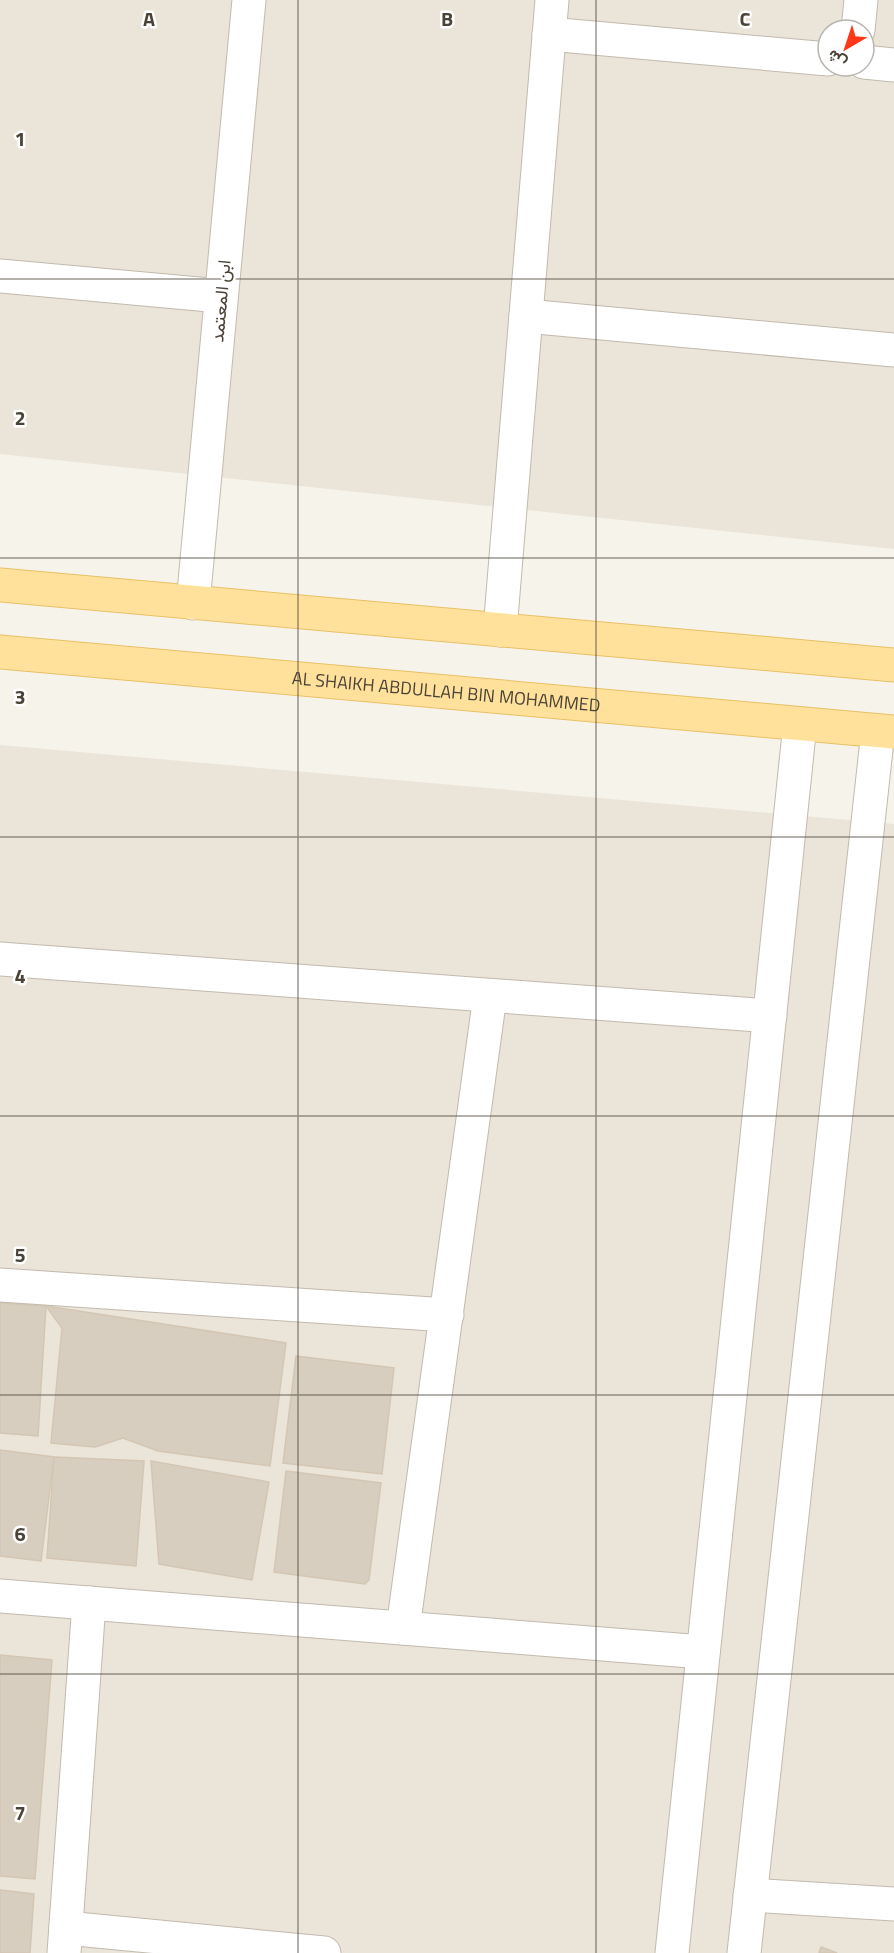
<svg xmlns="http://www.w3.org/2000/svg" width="894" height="1953" viewBox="0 0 894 1953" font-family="'Titillium Web',Vazirmatn,sans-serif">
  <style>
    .residential { fill: #eae4d9; fill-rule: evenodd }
    .building { fill: #d8cec0; stroke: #d4c6b3; stroke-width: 1.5 }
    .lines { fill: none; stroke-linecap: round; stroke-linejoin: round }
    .minor-casing { stroke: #c2baad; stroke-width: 35 }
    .major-casing { stroke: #eac066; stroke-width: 35 }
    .minor { stroke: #fff; stroke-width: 33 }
    .major { stroke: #ffe19b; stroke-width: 33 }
    .grid { fill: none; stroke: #4b4338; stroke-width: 1.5; stroke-opacity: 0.55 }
    .labels { text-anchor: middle; stroke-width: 5; stroke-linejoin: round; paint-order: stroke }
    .street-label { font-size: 18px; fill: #4b4338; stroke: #fff }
    .grid-label { font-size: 20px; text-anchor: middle; font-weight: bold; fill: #4b4338; stroke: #fff; stroke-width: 5; stroke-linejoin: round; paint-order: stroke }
  </style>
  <rect width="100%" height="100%" fill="#f6f3eb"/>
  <g class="residential">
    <path d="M0,0H894V549L0,454ZM828,30H864V66H828Z"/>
    <polygon points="0,745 894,824 894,1953 0,1953"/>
  </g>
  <g class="building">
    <polygon points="0,1303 46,1306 38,1436 0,1433"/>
    <polygon points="46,1306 286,1343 270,1466 158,1451 123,1438 95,1447 51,1443 62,1328"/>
    <polygon points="296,1356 394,1368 382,1474 283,1463"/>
    <polygon points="0,1450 54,1457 41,1561 0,1556"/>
    <polygon points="54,1457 144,1461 136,1566 47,1558"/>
    <polygon points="151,1461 269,1482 252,1580 159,1564"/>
    <polygon points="286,1471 381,1483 369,1580 365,1584 274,1572"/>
    <polygon points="0,1655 52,1660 35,1879 0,1876"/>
    <polygon points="0,1890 34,1894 30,1953 0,1953"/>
    <polygon points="821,1947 837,1953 819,1953"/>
  </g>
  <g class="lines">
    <g class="minor-casing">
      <g id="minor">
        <polyline points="858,30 861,0"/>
        <polyline points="549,34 828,59"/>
        <polyline points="864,62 894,65"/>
        <polyline points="0,276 221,296"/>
        <polyline points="526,316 894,350"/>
        <polyline points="193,603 249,0"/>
        <polyline points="500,630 552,0"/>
        <polyline points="0,959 770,1016"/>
        <polyline points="0,1285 447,1315"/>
        <polyline points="0,1596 703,1652"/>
        <polyline points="403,1628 490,996"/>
        <polyline points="750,1895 894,1904"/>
        <polyline points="66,1928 324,1953"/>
        <polyline points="64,1953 89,1603"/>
        <polyline points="672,1953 800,724"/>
        <polyline points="744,1953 878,731"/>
      </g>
    </g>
    <g class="major-casing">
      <g id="major">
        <polyline points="0,585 894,665"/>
        <path id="s1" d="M0,652L894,732"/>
      </g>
    </g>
    <use href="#minor" class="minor"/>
    <use href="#major" class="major"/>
  </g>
  <path class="grid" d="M298,0V1953M596,0V1953M0,279H894M0,558H894M0,837H894M0,1116H894M0,1395H894M0,1674H894"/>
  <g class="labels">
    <g class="street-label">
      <text transform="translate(221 301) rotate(-85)" y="6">ابن المعتمد</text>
      <text dy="6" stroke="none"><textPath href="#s1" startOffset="448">AL SHAIKH ABDULLAH BIN MOHAMMED</textPath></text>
    </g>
  </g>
  <g class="grid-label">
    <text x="149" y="26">A</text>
    <text x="447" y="26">B</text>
    <text x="745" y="26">C</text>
    <text x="20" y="146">1</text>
    <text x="20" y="425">2</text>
    <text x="20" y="704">3</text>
    <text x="20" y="983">4</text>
    <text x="20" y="1262">5</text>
    <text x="20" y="1541">6</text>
    <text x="20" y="1820">7</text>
  </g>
  <g transform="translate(846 48) rotate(219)"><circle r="28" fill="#ffffff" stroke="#b7b4af" stroke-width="1.5"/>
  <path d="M0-4.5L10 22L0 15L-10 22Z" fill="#ff3819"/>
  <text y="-9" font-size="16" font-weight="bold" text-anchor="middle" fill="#4b4338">ش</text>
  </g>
</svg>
